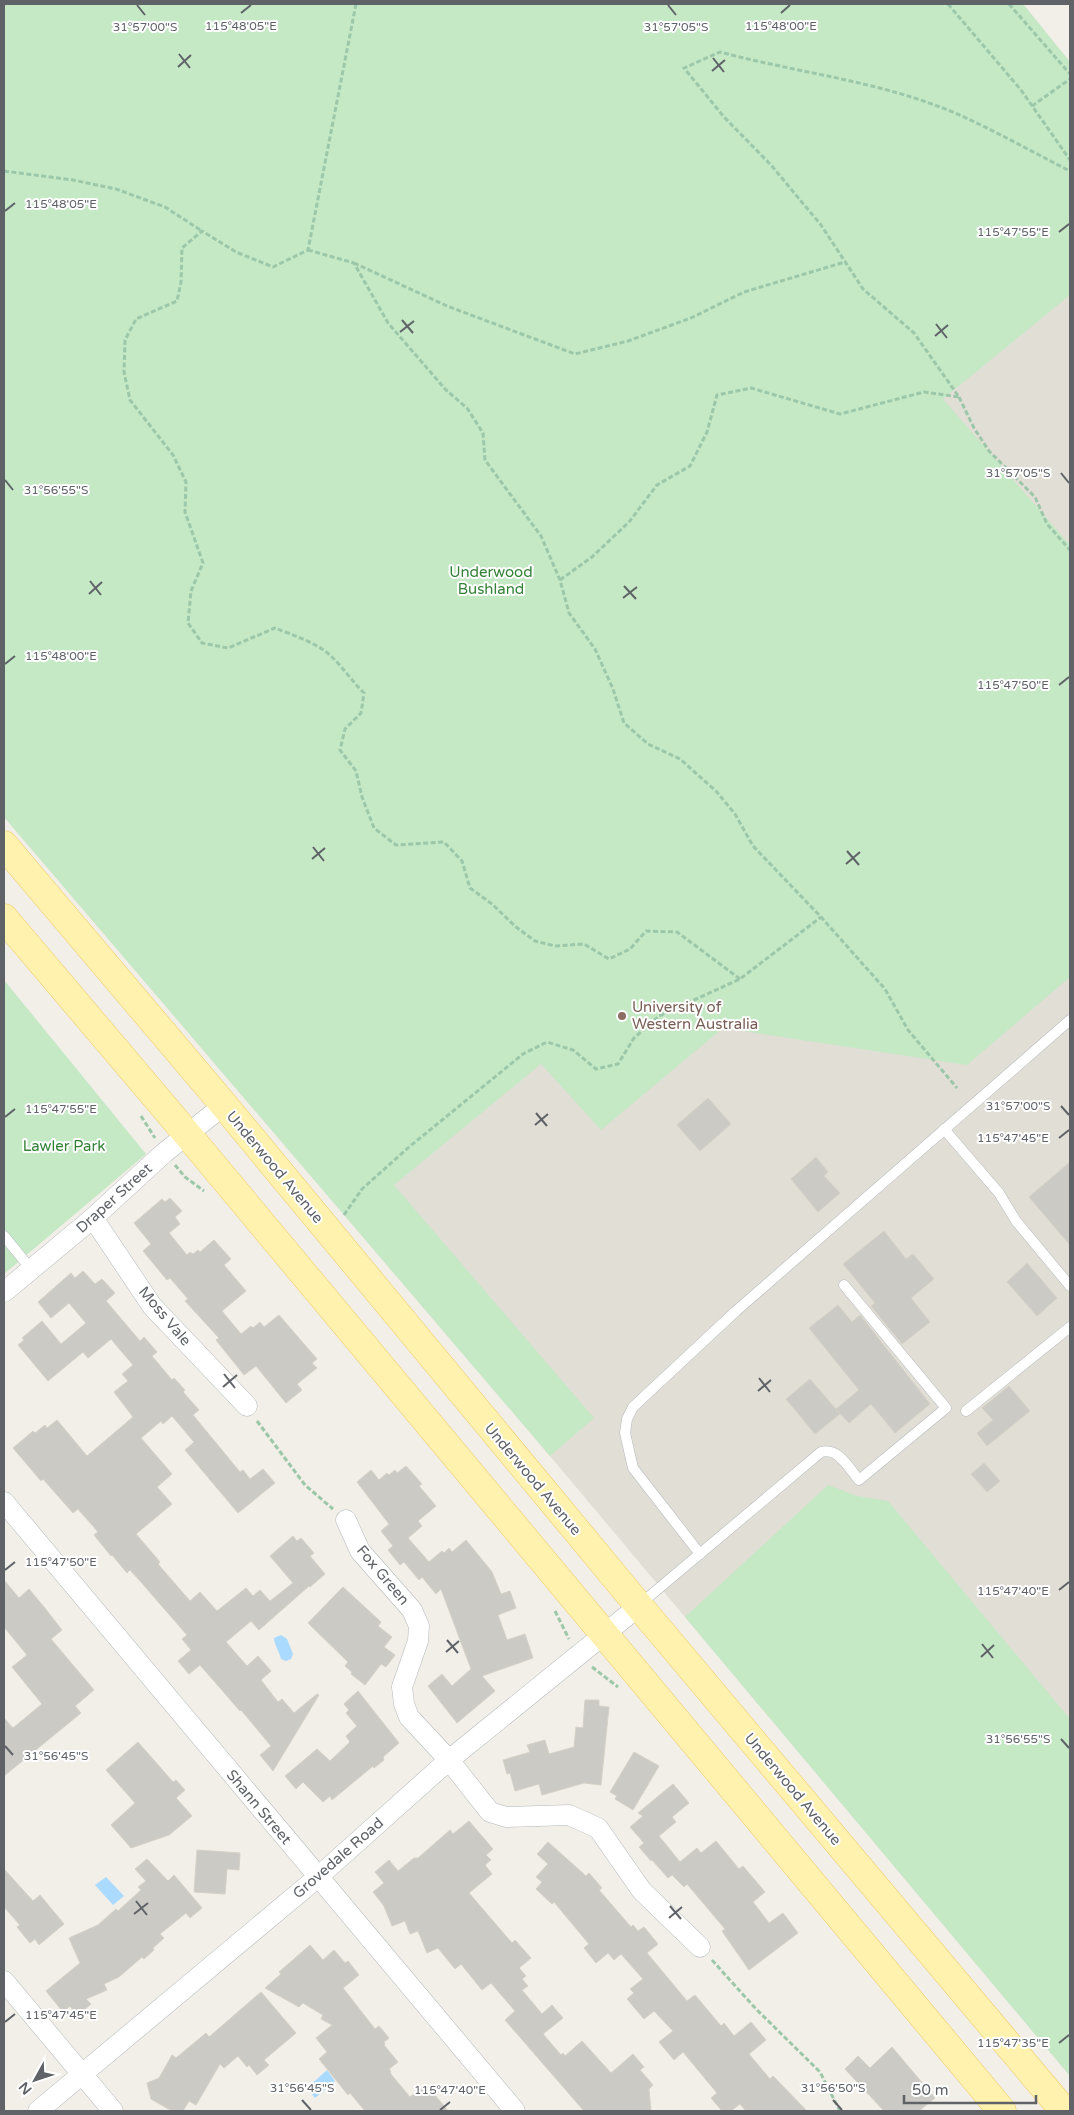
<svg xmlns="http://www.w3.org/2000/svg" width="1074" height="2115" viewBox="0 0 1074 2115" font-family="'Varela Round',sans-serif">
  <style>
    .education { fill: #e1ded6 }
    .green { fill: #c5e8c5 }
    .water { fill: #aadaff }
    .building { fill: #cccac5; stroke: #d6d1c6 }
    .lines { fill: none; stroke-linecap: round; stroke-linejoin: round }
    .service-casing { stroke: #b5b8bc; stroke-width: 11 }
    .minor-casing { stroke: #b5b8bc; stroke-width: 21 }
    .primary-casing { stroke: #f2c960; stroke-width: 29 }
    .path { stroke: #9cc7a9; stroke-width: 3; stroke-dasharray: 5 2.5; stroke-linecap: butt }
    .service { stroke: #fff; stroke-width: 10 }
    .minor { stroke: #fff; stroke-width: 20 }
    .primary { stroke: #fff2af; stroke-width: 28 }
    .ticks { fill: none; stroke: #5f6368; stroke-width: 2 }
    .education-dot { fill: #8d6e63; stroke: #fff; stroke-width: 2 }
    .labels { text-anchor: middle; stroke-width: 4; stroke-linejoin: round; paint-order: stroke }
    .park-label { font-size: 15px; fill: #348238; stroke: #fff }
    .education-label { font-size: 15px; fill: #785e54; stroke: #fff; text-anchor: start }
    .street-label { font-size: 15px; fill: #5f6368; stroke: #fff }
    .ticks-label { font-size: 12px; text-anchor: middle; fill: #5f6368; stroke: #fff; stroke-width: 4; stroke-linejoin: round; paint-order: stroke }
  </style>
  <rect width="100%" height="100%" fill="#f1efe8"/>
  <polygon class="education" points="4,4 1023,4 1070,62 1070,2076 550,1456 4,817"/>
  <g class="green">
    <polygon points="4,4 1023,4 1070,62 1070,295 943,399 1070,545 1070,977 967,1065 723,1028 601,1130 541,1064 394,1185 594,1418 550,1456 4,817"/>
    <polygon points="4,980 146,1154 4,1274"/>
    <polygon points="828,1485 857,1496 888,1501 1070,1719 1070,2076 685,1617"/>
  </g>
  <g class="water">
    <path d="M281,1635L287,1639L293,1654L291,1659L286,1661L281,1659C279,1651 274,1644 274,1638Z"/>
    <polygon points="106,1877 124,1896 113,1905 95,1885"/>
    <polygon points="327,2070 335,2081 315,2098 307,2088"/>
  </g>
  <g class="building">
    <polygon points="708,1098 731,1124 700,1151 677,1125"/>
    <polygon points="816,1157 828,1172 824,1176 840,1193 818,1212 791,1179"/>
    <polygon points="1070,1162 1070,1245 1029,1197"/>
    <polygon points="170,1198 182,1211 175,1217 180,1224 169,1233 187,1255 190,1252 193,1254 198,1250 200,1252 214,1240 231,1259 224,1265 246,1291 222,1311 241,1334 251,1326 253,1328 260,1322 264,1327 279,1315 317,1359 312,1363 317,1368 297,1384 302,1390 286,1403 256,1366 244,1375 216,1340 219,1338 185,1301 188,1299 170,1278 167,1280 143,1251 151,1244 134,1223 162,1199 165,1202"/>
    <polygon points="884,1231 906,1259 913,1254 934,1279 911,1298 930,1322 902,1344 871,1306 875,1303 843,1264"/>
    <polygon points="1027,1263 1057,1298 1037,1316 1007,1282"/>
    <polygon points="83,1271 95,1284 102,1279 115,1293 106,1301 140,1341 144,1337 157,1352 152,1356 172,1380 174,1378 185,1390 183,1392 199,1410 193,1415 240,1472 243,1470 250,1479 263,1469 275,1483 238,1513 185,1450 194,1442 172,1416 163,1424 161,1421 141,1438 172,1474 157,1487 172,1504 136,1534 160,1562 158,1564 190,1601 200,1592 217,1611 246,1588 253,1596 260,1590 270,1601 293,1583 270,1556 293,1536 297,1541 301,1538 314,1553 310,1556 325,1574 310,1587 309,1586 259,1630 251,1621 226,1642 247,1666 258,1656 271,1671 261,1680 278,1702 282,1699 294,1713 317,1694 319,1695 273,1771 260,1755 271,1746 241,1710 240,1711 200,1665 189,1674 178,1661 191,1650 182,1639 187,1635 140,1581 130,1570 127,1573 112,1555 111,1556 94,1535 98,1532 78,1509 73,1513 43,1479 41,1481 13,1448 33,1431 35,1433 45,1425 47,1428 57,1420 87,1456 133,1417 114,1392 128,1381 122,1374 133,1365 111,1339 88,1358 83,1352 48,1381 18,1345 24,1340 22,1338 42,1321 61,1344 86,1323 69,1303 51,1318 38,1302 71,1273 75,1278"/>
    <polygon points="838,1305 852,1322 860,1315 930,1404 895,1433 871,1404 849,1423 836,1409 859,1390 809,1328"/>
    <polygon points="810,1379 840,1414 815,1434 786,1399"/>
    <polygon points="1009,1386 1030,1411 987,1446 977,1433 993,1420 982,1408"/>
    <polygon points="984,1463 1000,1481 987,1492 971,1474"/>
    <polygon points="406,1466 422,1484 419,1486 436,1506 418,1521 422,1526 408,1538 429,1562 442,1551 444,1553 449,1548 452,1552 466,1540 492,1572 501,1594 510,1591 516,1608 498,1615 507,1640 525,1634 533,1658 482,1676 495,1691 457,1723 428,1686 442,1674 452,1686 471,1669 441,1589 436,1594 422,1577 419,1580 404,1562 400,1565 388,1550 393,1546 381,1531 389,1524 357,1482 371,1470 379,1480 387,1473 389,1475 395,1470 397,1473"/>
    <polygon points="4,1580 19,1598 29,1589 44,1607 62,1630 51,1639 94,1690 75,1706 81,1713 4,1776 4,1718 13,1728 42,1704 12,1667 27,1655 4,1627"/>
    <polygon points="343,1587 381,1622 378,1626 392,1637 384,1647 395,1655 386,1667 381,1664 365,1685 351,1674 352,1672 345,1666 348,1662 308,1623"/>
    <polygon points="358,1691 399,1743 383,1757 384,1760 374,1768 373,1766 332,1800 330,1796 323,1802 303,1782 296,1789 285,1776 317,1749 330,1761 350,1742 346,1736 357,1726 346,1713 349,1710 344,1704"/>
    <polygon points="585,1700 599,1700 599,1706 609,1707 601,1785 584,1783 542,1795 539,1784 515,1791 510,1773 507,1774 503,1760 530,1752 527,1745 545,1740 549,1754 574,1747 576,1727 583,1728"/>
    <polygon points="138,1742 173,1782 176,1780 185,1790 176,1798 192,1816 169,1835 131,1848 111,1825 135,1803 106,1770"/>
    <polygon points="634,1752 659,1766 633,1810 615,1799 617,1796 610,1792"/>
    <polygon points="673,1784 689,1803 672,1817 676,1822 659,1836 680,1862 697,1848 701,1853 716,1841 739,1869 743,1866 765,1892 753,1902 769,1923 783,1913 798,1933 749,1970 722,1931 725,1929 687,1884 684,1887 672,1875 668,1878 652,1860 651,1861 639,1847 644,1843 630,1827 643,1816 638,1813"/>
    <polygon points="469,1821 493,1849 486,1855 491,1860 485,1865 492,1874 469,1893 512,1943 515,1940 531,1958 519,1968 526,1976 522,1979 528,1986 522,1990 542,2014 552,2005 563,2018 543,2034 561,2055 563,2053 565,2056 582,2041 611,2073 633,2054 644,2067 640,2070 653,2085 649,2089 651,2111 584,2111 505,2020 515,2011 491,1983 482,1990 461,1964 455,1969 438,1948 427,1953 418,1931 410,1934 405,1921 392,1926 384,1906 373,1892 384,1883 375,1872 389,1860 398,1871 414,1858 418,1858 450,1830 453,1834"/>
    <polygon points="548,1842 586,1876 589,1873 602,1888 599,1890 631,1927 633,1925 638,1931 644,1927 658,1944 647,1953 687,2001 695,1995 721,2026 724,2023 734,2036 751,2022 766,2040 749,2054 770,2079 773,2076 807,2111 746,2111 740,2104 731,2111 722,2111 711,2098 717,2093 683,2052 674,2060 659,2042 673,2031 654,2011 644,2019 627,1999 634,1993 630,1989 643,1979 621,1954 614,1960 608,1953 596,1963 584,1948 589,1944 554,1902 552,1904 536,1889 542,1882 536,1877 548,1864 537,1854"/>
    <polygon points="197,1850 240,1853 239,1870 227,1869 225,1894 194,1892"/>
    <polygon points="147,1859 168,1881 174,1875 202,1908 190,1918 186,1913 160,1934 164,1938 153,1948 154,1950 144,1959 142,1957 119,1977 104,1984 107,1990 86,1999 91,2004 77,2016 70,2006 63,2012 46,1991 80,1963 69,1938 98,1925 116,1909 118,1911 141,1890 138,1887 146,1881 135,1869"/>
    <polygon points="4,1869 33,1901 40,1895 64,1924 39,1945 35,1939 30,1943 17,1927 20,1925 4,1907"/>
    <polygon points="310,1945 323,1960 334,1950 345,1963 348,1961 359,1975 343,1988 375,2029 379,2026 389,2038 384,2042 385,2044 384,2045 398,2062 389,2069 391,2072 390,2073 410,2097 424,2086 429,2092 431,2090 448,2111 365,2111 350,2093 348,2095 319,2059 327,2052 316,2038 332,2025 321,2019 323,2015 303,2003 299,2007 265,1988 281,1974 279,1972"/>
    <polygon points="261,1992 296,2033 264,2060 269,2065 257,2075 249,2065 247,2067 238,2056 224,2068 220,2064 196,2105 189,2101 183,2111 172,2111 151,2099 147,2083 159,2078 172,2055 176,2058 206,2033 209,2037"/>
    <polygon points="892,2047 935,2098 919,2111 884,2111 845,2069 858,2056 870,2068"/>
  </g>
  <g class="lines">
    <g class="service-casing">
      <g id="service">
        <polyline points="944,1129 999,1193 1016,1221 1070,1286"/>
        <polyline points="4,1236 31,1269"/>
        <polyline points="966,1411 1070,1327"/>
        <polyline points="700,1554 633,1468 625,1433 627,1419 633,1407 736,1311 1070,1020"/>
        <path d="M639,1605L821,1452C838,1447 849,1468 859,1480L946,1408L844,1285"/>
      </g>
    </g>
    <g class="minor-casing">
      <g id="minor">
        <polyline points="93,1218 152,1306 247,1406"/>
        <polyline points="4,1292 93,1218 164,1153 224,1105"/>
        <polyline points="4,1502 515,2111"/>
        <polyline points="346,1520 360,1551 412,1610 419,1626 418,1641 402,1687 404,1704 409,1717 449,1760 490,1812 506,1817 569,1815 598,1828 642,1891 700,1947"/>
        <polyline points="4,1981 113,2111"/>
        <polyline points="38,2111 318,1877 449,1760 639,1606"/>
      </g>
    </g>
    <g class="primary-casing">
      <g id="primary">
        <polyline points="4,845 224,1105 639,1606 1064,2111"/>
        <polyline points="4,918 187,1134 1002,2111"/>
      </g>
    </g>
    <g class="path">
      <path d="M356,4L308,250L273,267L236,252L202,231L182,248L181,282L177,301L136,319L125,340L124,372L130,400L173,455L186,482L185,512L203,563L191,591L188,623L202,643L228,648L275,628C293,635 320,644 333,658C344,669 353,682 364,693L361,713L345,729L340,750L356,771L362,797L374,828L396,845L444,842L462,861L470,888L492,904L516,927L535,941L555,946L584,944L609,959L630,949L646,931L677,932L740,979"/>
      <polyline points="948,4 1021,90 1070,160"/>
      <polyline points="1009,4 1070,74"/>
      <polyline points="1032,106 1070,79"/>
      <polyline points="4,171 73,180 116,189 165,207 202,231"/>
      <polyline points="308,250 354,263 388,323 446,390 467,408 483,433 485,460 541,536 560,580 569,613 595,649 613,689 624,723 648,744 680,759 716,791 735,814 753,846 821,917 885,989 908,1030 957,1088"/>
      <polyline points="354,263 447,306 575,354 628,341 691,318 744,292 845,262"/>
      <polyline points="959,397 974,428 989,451 1035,497 1047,524 1070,550"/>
      <path d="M560,580L592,557L629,522L657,485L690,466L707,432L717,395L751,388L840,414L924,392L959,397L914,333L863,289L821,225L771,165L724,117L684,68L720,52C798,73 880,81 955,113C994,130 1032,152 1070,171"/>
      <polyline points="141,1116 155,1138"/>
      <polyline points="175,1165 185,1177 204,1191"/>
      <polyline points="344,1215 362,1189 409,1147 523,1054 547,1042 573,1050 596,1069 618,1064 634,1038 659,1016 740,979 821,917"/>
      <polyline points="257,1421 305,1485 333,1509"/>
      <polyline points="555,1611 569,1639"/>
      <polyline points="592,1667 618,1687"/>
      <polyline points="712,1960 756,2009 820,2072 840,2111"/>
    </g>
    <use href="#service" class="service"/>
    <use href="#minor" class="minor"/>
    <use href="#primary" class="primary"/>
  </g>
  <path class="ticks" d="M137,5L145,15M668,5L676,15M241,13L251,5M781,13L790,5M179,54L190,68M713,58L724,72M178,67L191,55M712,71L725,60M5,211L15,203M1059,232L1069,224M402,320L413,333M936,324L947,338M400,332L414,321M935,336L948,325M1061,473L1069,483M5,480L13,490M90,581L101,595M624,586L636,599M89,594L102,582M623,598L637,587M5,664L15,656M1059,685L1069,677M313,847L324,861M847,851L859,865M312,859L325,848M846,864L860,852M1061,1106L1069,1115M536,1113L547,1126M5,1117L15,1109M535,1125L548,1114M1059,1138L1069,1130M224,1374L235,1388M759,1378L770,1392M223,1387L237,1375M758,1391L771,1380M5,1570L15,1562M1059,1590L1069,1582M447,1640L458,1653M982,1644L993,1658M446,1652L459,1641M981,1657L994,1645M1061,1739L1069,1748M5,1746L13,1755M136,1901L147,1915M670,1906L681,1919M134,1914L148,1903M669,1918L682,1907M5,2022L15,2014M1059,2043L1069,2035M302,2100L311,2110M833,2100L842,2110M440,2110L450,2102"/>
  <circle class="education-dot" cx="622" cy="1016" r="5"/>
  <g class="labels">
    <g class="park-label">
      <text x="491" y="577">Underwood<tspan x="491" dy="17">Bushland</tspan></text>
      <text x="64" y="1151">Lawler Park</text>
    </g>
    <g class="education-label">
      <text x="632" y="1012">University of<tspan x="632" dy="17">Western Australia</tspan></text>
    </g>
    <g class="street-label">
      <text transform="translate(275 1167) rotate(50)" y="5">Underwood Avenue</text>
      <text transform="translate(114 1198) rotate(-42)" y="5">Draper Street</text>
      <text transform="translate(165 1316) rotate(50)" y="5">Moss Vale</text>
      <text transform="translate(533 1479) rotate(50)" y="5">Underwood Avenue</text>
      <text transform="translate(383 1575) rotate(50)" y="5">Fox Green</text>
      <text transform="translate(793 1789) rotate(50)" y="5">Underwood Avenue</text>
      <text transform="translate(259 1807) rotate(50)" y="5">Shann Street</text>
      <text transform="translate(338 1858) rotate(-41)" y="5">Grovedale Road</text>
    </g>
  </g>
  <g class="ticks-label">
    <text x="241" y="30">115°48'05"E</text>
    <text x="781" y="30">115°48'00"E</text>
    <text x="145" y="31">31°57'00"S</text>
    <text x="676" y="31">31°57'05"S</text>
    <text x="61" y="208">115°48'05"E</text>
    <text x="1013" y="236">115°47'55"E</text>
    <text x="1018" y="477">31°57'05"S</text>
    <text x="56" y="494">31°56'55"S</text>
    <text x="61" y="660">115°48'00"E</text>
    <text x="1013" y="689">115°47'50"E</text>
    <text x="1018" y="1110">31°57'00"S</text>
    <text x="61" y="1113">115°47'55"E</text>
    <text x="1013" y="1142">115°47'45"E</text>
    <text x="61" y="1566">115°47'50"E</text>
    <text x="1013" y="1595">115°47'40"E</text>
    <text x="1018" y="1743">31°56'55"S</text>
    <text x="56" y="1760">31°56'45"S</text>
    <text x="61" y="2019">115°47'45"E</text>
    <text x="1013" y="2047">115°47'35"E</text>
    <text x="302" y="2092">31°56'45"S</text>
    <text x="833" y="2092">31°56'50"S</text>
    <text x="450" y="2094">115°47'40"E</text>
  </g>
  <rect width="1074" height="2115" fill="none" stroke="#5f6368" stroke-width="10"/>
  <g transform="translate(35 2080) rotate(230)" stroke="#ffffff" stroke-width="4" paint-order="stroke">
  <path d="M0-4L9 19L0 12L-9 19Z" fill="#5f6368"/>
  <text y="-8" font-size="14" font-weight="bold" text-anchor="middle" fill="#5f6368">N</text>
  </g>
  <path d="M904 2095v8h132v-8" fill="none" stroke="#5f6368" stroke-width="2.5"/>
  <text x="912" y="2095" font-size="15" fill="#5f6368" stroke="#ffffff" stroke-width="4" paint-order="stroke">50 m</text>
</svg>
